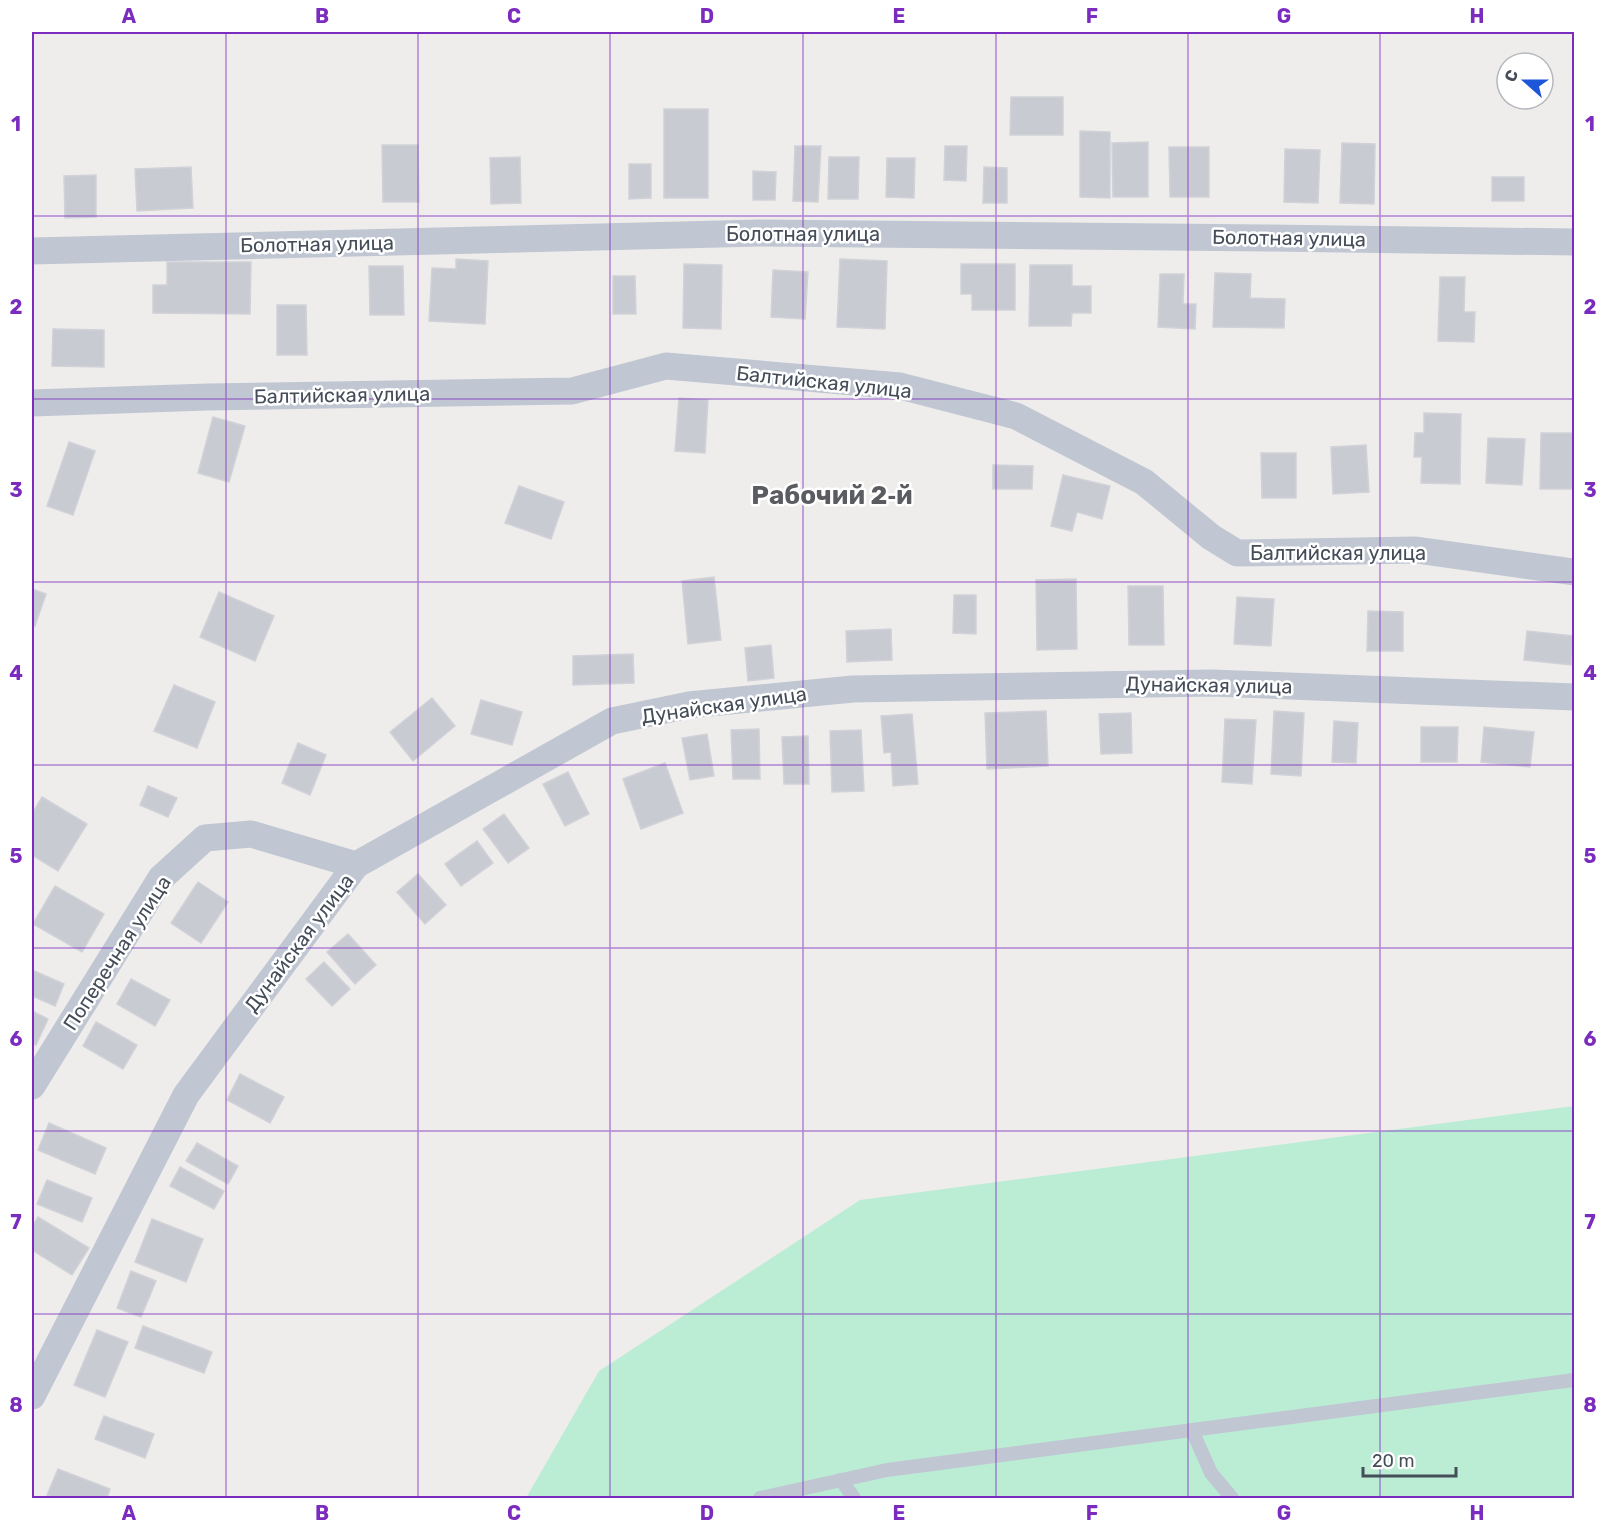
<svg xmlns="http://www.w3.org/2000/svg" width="1606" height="1530" viewBox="0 0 1606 1530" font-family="Rubik,sans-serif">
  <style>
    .green { fill: #bbedd5 }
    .building { fill: #c9cbd2; stroke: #d1d2d8; stroke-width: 1.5 }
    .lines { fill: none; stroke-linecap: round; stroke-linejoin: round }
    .service { stroke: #c0c7d2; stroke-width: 14 }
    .minor { stroke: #c0c7d2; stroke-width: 27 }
    .grid { fill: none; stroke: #7b2cbf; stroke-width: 1.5; stroke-opacity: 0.55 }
    .labels { text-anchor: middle; stroke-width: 5; stroke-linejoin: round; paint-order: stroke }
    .street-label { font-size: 20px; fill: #454d59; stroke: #fff }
    .district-label { font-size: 26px; font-weight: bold; fill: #5a5c61; stroke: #fff }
    .neatline { fill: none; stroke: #7b2cbf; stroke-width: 2 }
    .grid-label { font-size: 20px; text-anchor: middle; font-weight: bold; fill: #7b2cbf }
  </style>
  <rect width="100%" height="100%" fill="#efedec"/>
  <polygon class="green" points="1574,1106 1574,1498 526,1498 599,1371 860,1200"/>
  <g class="building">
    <polygon points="1011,97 1063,97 1063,135 1010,135"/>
    <rect x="664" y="109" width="44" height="89"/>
    <polygon points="1080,131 1110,132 1110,198 1080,197"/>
    <polygon points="1148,142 1148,197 1113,197 1112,143"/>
    <polygon points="1342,143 1375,144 1374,204 1340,203"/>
    <polygon points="382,145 418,145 419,202 383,202"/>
    <polygon points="795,146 821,146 818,202 793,201"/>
    <polygon points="945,146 967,146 966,181 944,180"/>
    <polygon points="1169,147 1209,147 1209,197 1170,197"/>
    <polygon points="1285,149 1320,150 1318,203 1284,202"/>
    <polygon points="520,157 521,203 491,204 490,158"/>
    <polygon points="829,157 859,157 858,199 828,199"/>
    <polygon points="887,158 915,158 914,198 886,197"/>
    <polygon points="629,164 651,164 651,198 629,199"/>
    <polygon points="191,167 193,208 137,211 135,169"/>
    <polygon points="984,167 1007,168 1007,203 983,203"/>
    <polygon points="753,171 776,172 775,200 753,200"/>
    <polygon points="96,175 96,217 65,218 64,176"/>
    <rect x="1492" y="177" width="32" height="24"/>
    <polygon points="456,259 488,261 485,324 429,321 432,268 456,269"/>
    <polygon points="840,259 887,261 885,329 837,327"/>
    <polygon points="167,262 251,262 250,314 153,313 153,285 167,285"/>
    <polygon points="684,264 722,265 721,329 683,328"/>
    <polygon points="961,264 1015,264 1015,310 972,310 972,294 961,294"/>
    <polygon points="1030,265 1072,265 1072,286 1091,286 1091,313 1072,313 1071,326 1029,326"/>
    <polygon points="369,266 403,266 404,315 370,315"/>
    <polygon points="773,270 808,272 805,319 771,317"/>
    <polygon points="1215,273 1251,274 1250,298 1285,299 1284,328 1213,327"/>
    <polygon points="1160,274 1184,274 1183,304 1196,304 1195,329 1158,327"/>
    <polygon points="613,276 635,276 636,314 613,314"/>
    <polygon points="1440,277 1465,277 1464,312 1475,312 1474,342 1438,341"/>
    <polygon points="277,305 306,305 307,355 277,355"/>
    <polygon points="53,329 104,330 104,367 52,366"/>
    <polygon points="679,398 708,400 705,453 675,451"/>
    <polygon points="1424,413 1461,414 1460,484 1421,483 1422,457 1414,457 1415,433 1424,433"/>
    <polygon points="213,417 245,426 229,482 198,473"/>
    <polygon points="1541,433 1574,433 1574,489 1540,489"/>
    <polygon points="1488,438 1525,439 1522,485 1486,483"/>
    <polygon points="69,442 95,451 73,515 47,506"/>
    <polygon points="1366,445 1369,492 1333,494 1331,447"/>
    <polygon points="1261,453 1296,453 1296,498 1262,498"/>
    <polygon points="993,465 1033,466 1032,489 993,489"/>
    <polygon points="1063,475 1110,486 1102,519 1077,512 1072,531 1051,526"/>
    <polygon points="519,486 564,502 551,539 505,523"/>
    <polygon points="714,577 721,640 688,644 682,581"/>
    <polygon points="1076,579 1077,649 1037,650 1036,580"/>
    <polygon points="1128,586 1163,586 1164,645 1129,645"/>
    <polygon points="32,589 46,594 35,626 32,625"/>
    <polygon points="219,592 274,616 255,661 200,637"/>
    <polygon points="954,595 976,595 976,634 953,633"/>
    <polygon points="1237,597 1274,599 1271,646 1234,644"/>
    <polygon points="1368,611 1403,612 1403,651 1367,651"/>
    <polygon points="891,629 892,660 847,662 846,631"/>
    <polygon points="1527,631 1574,636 1571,665 1524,660"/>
    <polygon points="771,645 774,678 748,681 745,648"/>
    <polygon points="633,654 634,683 573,685 573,656"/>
    <polygon points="174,685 215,702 197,748 154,731"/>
    <polygon points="432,698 455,726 413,761 390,732"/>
    <polygon points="481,700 522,712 512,745 471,734"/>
    <polygon points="1046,711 1048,766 987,769 985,713"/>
    <polygon points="1274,711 1304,713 1301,776 1271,774"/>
    <polygon points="1131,713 1132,753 1101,754 1099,714"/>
    <polygon points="912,714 918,784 893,786 891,752 884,753 881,716"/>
    <polygon points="1225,719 1256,720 1252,784 1222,782"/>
    <polygon points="1334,721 1358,723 1356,763 1332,762"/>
    <polygon points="1421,727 1458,727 1457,762 1421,762"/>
    <polygon points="1484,727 1534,732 1530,767 1481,762"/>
    <polygon points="759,729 760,779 733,779 731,730"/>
    <polygon points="861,730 864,791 832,792 830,731"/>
    <polygon points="707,734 714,776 690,780 682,738"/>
    <polygon points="808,736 809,784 784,784 782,737"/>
    <polygon points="298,743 326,755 310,795 282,783"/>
    <polygon points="665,763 683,813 641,829 623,779"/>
    <polygon points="568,772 589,814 565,826 543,784"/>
    <polygon points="148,786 177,798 168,817 140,805"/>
    <polygon points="42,797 87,824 58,871 32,855 32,814"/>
    <polygon points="504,814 529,848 508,863 483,829"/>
    <polygon points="477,841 493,863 461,886 445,864"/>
    <polygon points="418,874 446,905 425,924 397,892"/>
    <polygon points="198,882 228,902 201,943 171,923"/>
    <polygon points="55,886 104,914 82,952 33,924"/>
    <polygon points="348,934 376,965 355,984 327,952"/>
    <polygon points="324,962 350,989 332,1006 306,979"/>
    <polygon points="32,970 64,984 55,1006 32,996"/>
    <polygon points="131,979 170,1000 155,1026 117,1004"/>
    <polygon points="32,1011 48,1019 36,1045 32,1043"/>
    <polygon points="96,1022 137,1045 123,1069 83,1046"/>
    <polygon points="240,1074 284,1097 270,1123 227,1100"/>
    <polygon points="49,1123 106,1148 95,1174 38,1150"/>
    <polygon points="197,1143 238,1166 228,1184 186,1161"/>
    <polygon points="180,1167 224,1191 214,1209 170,1186"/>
    <polygon points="47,1180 92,1198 82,1222 37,1204"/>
    <polygon points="38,1217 89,1248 72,1275 32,1250 32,1227"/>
    <polygon points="152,1219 203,1239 186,1282 135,1262"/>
    <polygon points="131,1271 156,1281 141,1317 117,1308"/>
    <polygon points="143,1326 212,1352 204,1373 135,1348"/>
    <polygon points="97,1330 128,1342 105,1397 74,1385"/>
    <polygon points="104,1416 154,1434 145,1458 95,1439"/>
    <polygon points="58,1469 110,1489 107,1498 56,1498 47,1495"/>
  </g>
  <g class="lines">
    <g class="service">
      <polyline points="1192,1430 1211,1473 1232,1498"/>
      <polyline points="841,1480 854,1498"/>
      <polyline points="760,1498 887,1470 1574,1380"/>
    </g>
    <g class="minor">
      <polyline points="32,251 760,233 1266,238 1574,242"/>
      <polyline points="32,403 207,397 572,391 666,366 900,386 1016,416 1144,482 1211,537 1237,553 1416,550 1574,572"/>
      <polyline points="32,1086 161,878 205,838 251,834 356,865"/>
      <polyline points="32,1396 186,1095 356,865 612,721 689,705 853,689 1211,683 1574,697"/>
    </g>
  </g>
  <path class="grid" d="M226,32V1498M418,32V1498M610,32V1498M803,32V1498M996,32V1498M1188,32V1498M1380,32V1498M32,216H1574M32,399H1574M32,582H1574M32,765H1574M32,948H1574M32,1131H1574M32,1314H1574"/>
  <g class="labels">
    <g class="street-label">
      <text x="803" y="241">Болотная улица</text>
      <text transform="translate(1289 238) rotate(1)" y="7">Болотная улица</text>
      <text transform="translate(317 244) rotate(-1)" y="7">Болотная улица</text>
      <text transform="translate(824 382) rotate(6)" y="7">Балтийская улица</text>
      <text transform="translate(342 395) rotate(-1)" y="7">Балтийская улица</text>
      <text x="1338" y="560">Балтийская улица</text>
      <text transform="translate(1209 685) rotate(1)" y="7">Дунайская улица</text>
      <text transform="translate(724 705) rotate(-8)" y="7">Дунайская улица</text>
      <text transform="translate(299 943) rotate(-53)" y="7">Дунайская улица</text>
      <text transform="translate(117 953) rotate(-57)" y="7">Поперечная улица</text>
    </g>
    <g class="district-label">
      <text x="832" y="504">Рабочий 2‑й</text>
    </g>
  </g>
  <rect width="1606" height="1530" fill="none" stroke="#ffffff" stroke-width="66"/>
  <g transform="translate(1525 81) rotate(291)"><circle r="28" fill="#ffffff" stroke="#b5b8bd" stroke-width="1.5"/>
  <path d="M0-4.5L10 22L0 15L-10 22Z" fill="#1d56d8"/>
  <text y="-9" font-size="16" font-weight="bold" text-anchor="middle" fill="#454d59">С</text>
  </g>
  <path d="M1363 1467v9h93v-9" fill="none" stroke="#454d59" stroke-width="3"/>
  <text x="1372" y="1467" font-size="18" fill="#454d59" stroke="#ffffff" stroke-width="4.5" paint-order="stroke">20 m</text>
  <rect x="33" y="33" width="1540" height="1464" class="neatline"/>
  <g class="grid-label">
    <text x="129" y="23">A</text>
    <text x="322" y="23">B</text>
    <text x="514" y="23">C</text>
    <text x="707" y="23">D</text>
    <text x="899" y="23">E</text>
    <text x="1092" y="23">F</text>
    <text x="1284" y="23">G</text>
    <text x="1477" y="23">H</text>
    <text x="16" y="131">1</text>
    <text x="1590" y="131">1</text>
    <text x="16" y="314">2</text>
    <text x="1590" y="314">2</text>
    <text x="16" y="497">3</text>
    <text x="1590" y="497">3</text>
    <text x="16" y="680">4</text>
    <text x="1590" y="680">4</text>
    <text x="16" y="863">5</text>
    <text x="1590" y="863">5</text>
    <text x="16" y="1046">6</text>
    <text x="1590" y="1046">6</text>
    <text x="16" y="1229">7</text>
    <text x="1590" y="1229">7</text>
    <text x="16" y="1412">8</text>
    <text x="1590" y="1412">8</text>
    <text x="129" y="1520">A</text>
    <text x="322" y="1520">B</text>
    <text x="514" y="1520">C</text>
    <text x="707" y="1520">D</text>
    <text x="899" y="1520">E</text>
    <text x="1092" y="1520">F</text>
    <text x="1284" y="1520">G</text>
    <text x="1477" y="1520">H</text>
  </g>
</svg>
